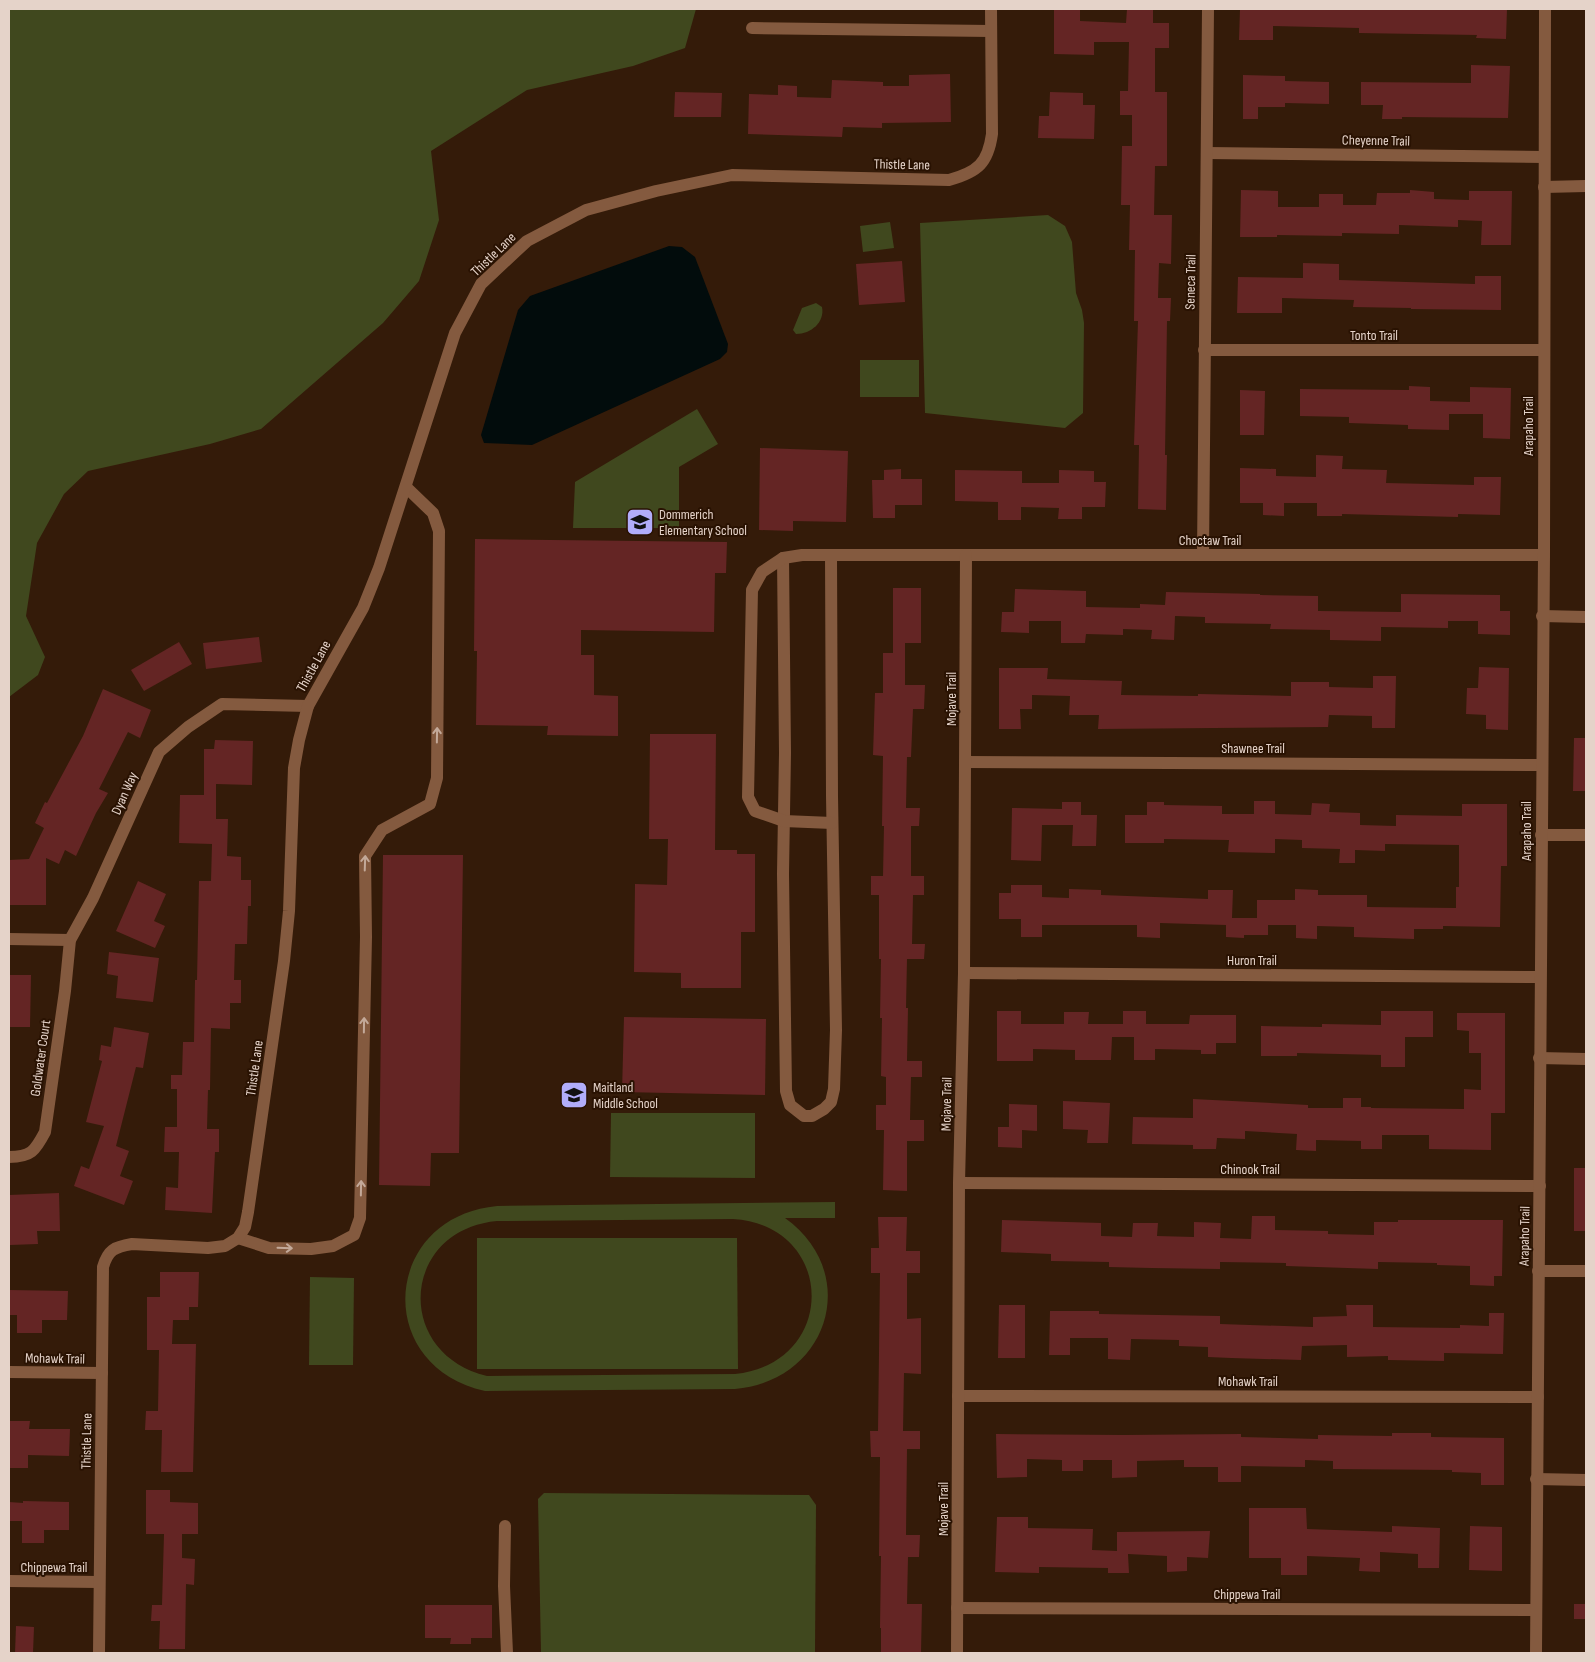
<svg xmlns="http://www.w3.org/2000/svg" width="1595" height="1662" viewBox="0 0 1595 1662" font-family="'Sofia Sans Condensed',sans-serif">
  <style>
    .green { fill: #40481e; fill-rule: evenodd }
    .water { fill: #020c0c }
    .building { fill: #642524 }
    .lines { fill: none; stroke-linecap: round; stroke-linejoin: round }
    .minor { stroke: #845a3f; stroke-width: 12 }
    .oneway { stroke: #c3a999 }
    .labels { text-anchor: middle; stroke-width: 4; stroke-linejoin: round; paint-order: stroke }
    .street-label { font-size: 14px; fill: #e5d3c9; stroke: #291202 }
    .poi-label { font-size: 14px; fill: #e5d3c9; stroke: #291202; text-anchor: start }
  </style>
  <rect width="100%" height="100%" fill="#341b09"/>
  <g class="green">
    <polygon points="9,9 696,9 685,48 633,66 527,90 431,151 439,220 419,281 383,323 261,429 210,444 88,471 64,494 37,543 26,616 45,657 38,675 9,697"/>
    <polygon points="1048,215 1065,226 1072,242 1076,293 1082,310 1084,323 1083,413 1065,428 925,413 920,223"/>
    <polygon points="890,222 894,248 863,252 860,226"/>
    <path d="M816,303L822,307C825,322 811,334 796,334L793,330L802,308Z"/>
    <rect x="860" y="360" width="59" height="37"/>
    <polygon points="697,409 718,444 679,467 679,528 573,528 575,482"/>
    <polygon points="611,1113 755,1113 755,1178 610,1177"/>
    <path d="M835,1202V1218H785C862,1273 829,1381 735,1389L485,1391C372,1366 382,1217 497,1206ZM733,1219C836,1225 839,1363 735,1374L487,1376C393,1353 401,1230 497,1221Z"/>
    <polygon points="477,1238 737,1238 738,1369 477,1369"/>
    <polygon points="310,1277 354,1278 353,1365 309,1365"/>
    <polygon points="544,1493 809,1495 816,1505 815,1653 541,1653 538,1499"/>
  </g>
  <polygon class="water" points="669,246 682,247 695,257 728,344 727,352 720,359 532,445 484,443 481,435 518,310 530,296"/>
  <g class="building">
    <polygon points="1054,9 1080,9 1080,21 1126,23 1127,9 1153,9 1153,23 1169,23 1169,48 1155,48 1155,92 1167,92 1167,166 1155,166 1154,215 1172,215 1171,264 1159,263 1158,298 1171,298 1170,321 1167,321 1165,455 1167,455 1166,510 1138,509 1139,445 1134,445 1138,321 1134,321 1135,250 1129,250 1130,205 1121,205 1122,146 1132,146 1132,115 1120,115 1120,91 1128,91 1129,42 1094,42 1094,55 1054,54"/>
    <polygon points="1240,9 1507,9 1506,39 1476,38 1477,35 1359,33 1359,28 1273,26 1273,40 1239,40"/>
    <polygon points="1471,65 1510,66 1508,118 1402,117 1402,119 1382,119 1383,105 1361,105 1361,82 1471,83"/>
    <polygon points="950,74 951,122 882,123 882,128 843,127 842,137 748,134 749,94 778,95 778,85 797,86 797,97 831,98 832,80 883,82 883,86 909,86 909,75"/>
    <polygon points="1243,75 1285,76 1285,81 1329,82 1329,104 1285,103 1285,107 1258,107 1258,119 1243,119"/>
    <polygon points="675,92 722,93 721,117 674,117"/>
    <polygon points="1050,92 1083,93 1083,105 1095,105 1094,139 1038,138 1039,116 1049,116"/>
    <polygon points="1241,190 1278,191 1278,207 1319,207 1319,194 1343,194 1343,205 1376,205 1377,193 1410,193 1410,190 1434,192 1434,199 1469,200 1469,191 1512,191 1511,245 1481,245 1482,221 1458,220 1458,227 1399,225 1399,234 1342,233 1342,236 1277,235 1277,237 1240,237"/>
    <polygon points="902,261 905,302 859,305 856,264"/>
    <polygon points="1303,263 1339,264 1339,280 1475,284 1475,276 1501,276 1501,310 1411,309 1411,308 1353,307 1354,300 1282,298 1282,313 1237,313 1238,277 1303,278"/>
    <polygon points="1409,386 1430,387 1430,401 1470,402 1470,387 1511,388 1510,439 1483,438 1483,414 1449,414 1449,430 1408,429 1408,425 1349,423 1349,417 1300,416 1300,389 1409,390"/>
    <polygon points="1240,390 1265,391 1264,435 1240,435"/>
    <polygon points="760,448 848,451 846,522 793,521 793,531 759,530"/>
    <polygon points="1316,455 1343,456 1342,469 1387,470 1386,483 1474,485 1474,477 1501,477 1500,515 1458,514 1458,517 1342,514 1342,516 1317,516 1317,503 1284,503 1284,516 1263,515 1263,503 1240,503 1240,468 1276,469 1276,476 1316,477"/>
    <polygon points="901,469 901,479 922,479 922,505 895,505 895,518 873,518 872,480 884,480 884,470"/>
    <polygon points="955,470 1022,471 1022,483 1059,483 1059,470 1094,471 1094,482 1106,482 1105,507 1082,507 1082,519 1058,519 1059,508 1021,507 1021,520 998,520 998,502 955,501"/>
    <polygon points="475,539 727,542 726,573 715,573 714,632 581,630 581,655 594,655 594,695 618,696 618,736 547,735 548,726 476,725 477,651 474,651"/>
    <polygon points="893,588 921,588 921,643 905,643 905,685 925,685 924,709 913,709 911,757 907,757 906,808 920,808 919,826 911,826 911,876 924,876 924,895 913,895 912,944 925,944 924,959 907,959 906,1008 908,1008 907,1061 922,1061 922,1077 911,1077 910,1120 924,1120 924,1141 907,1141 907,1191 883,1190 884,1130 876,1130 876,1105 886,1105 886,1077 881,1076 882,1018 880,1018 881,959 879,959 879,895 871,895 871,876 883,876 884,826 882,826 883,756 873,755 875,693 883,693 883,653 893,653"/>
    <polygon points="1015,589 1086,591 1086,607 1140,608 1140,604 1165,605 1166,592 1260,594 1260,595 1318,596 1318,611 1401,612 1401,594 1500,595 1500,611 1510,611 1510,635 1478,634 1478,621 1448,621 1448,628 1381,627 1381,641 1330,640 1330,630 1270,629 1271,624 1205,623 1205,617 1175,616 1174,640 1151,639 1152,630 1123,629 1123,635 1086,634 1085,643 1061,643 1061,621 1029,621 1029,633 1001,632 1002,612 1014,612"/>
    <polygon points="259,637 262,662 206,669 203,643"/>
    <polygon points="179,642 192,664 144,691 131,670"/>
    <polygon points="1479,667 1509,668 1508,730 1486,729 1486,715 1466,714 1467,688 1478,688"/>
    <polygon points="999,668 1048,668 1047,679 1122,681 1121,695 1198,696 1198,694 1291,696 1291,682 1329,682 1329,687 1373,688 1373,676 1396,676 1395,728 1372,728 1372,716 1329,715 1328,727 1098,729 1099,715 1069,715 1070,696 1032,695 1032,709 1020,709 1021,729 999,729"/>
    <polygon points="103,689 151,710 140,738 128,732 99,789 108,793 96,813 76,856 65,850 59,864 46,858 46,905 9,905 9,860 29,859 44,828 35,823 45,802 47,803 83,736"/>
    <polygon points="650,734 716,734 715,850 737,850 737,854 755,854 755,932 741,932 741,988 681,988 681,973 634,972 635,884 667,885 668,839 649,839"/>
    <polygon points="1574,738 1586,738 1586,791 1573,791"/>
    <polygon points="215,740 253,741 252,785 216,784 216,819 228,819 227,856 241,857 241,880 251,880 251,906 248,906 247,944 235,944 234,980 241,980 241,1003 230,1003 230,1029 211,1028 210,1090 208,1090 207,1129 219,1129 219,1152 215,1152 212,1213 165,1210 166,1187 178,1188 179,1152 164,1152 165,1127 177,1127 177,1089 171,1089 171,1075 182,1075 183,1042 194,1042 195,980 197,980 199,881 211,881 212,844 179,843 180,795 204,795 204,749 214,749"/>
    <polygon points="1254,801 1275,801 1275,814 1311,815 1312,803 1330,804 1329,812 1360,813 1360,825 1396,826 1396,815 1462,816 1462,804 1507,804 1507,866 1501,866 1500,927 1443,926 1443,929 1414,929 1414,939 1354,937 1354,927 1317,926 1317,939 1296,938 1296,925 1268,925 1268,935 1244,935 1244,938 1226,937 1226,925 1160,923 1160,938 1137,937 1137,925 1042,925 1042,937 1021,937 1021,919 999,919 999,893 1011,893 1011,885 1042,885 1042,897 1069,898 1069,889 1101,890 1101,895 1208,899 1208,890 1233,890 1232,918 1257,918 1257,900 1295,900 1295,889 1318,890 1318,895 1367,895 1367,907 1456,908 1456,887 1459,887 1459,845 1385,844 1385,851 1355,850 1355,863 1339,863 1340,849 1302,848 1302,840 1275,839 1275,853 1228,852 1229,840 1164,839 1164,843 1125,843 1125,815 1147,815 1147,802 1164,802 1164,805 1222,806 1222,814 1254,814"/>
    <polygon points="1062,802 1081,802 1081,815 1097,815 1096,846 1072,846 1073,825 1042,825 1041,861 1011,860 1012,808 1062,809"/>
    <polygon points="383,855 463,855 459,1153 431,1153 430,1186 379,1185"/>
    <polygon points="138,881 166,894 154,921 165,926 155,948 116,931"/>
    <polygon points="109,952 159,958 153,1002 116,998 118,976 107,974"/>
    <polygon points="9,975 31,975 30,1027 9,1027"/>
    <polygon points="997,1011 1021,1011 1021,1024 1064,1024 1064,1012 1089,1012 1088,1024 1123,1024 1123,1011 1146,1011 1146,1024 1189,1024 1190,1015 1236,1015 1236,1043 1216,1043 1216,1054 1201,1054 1201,1050 1155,1049 1155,1060 1134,1060 1134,1037 1112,1037 1111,1060 1075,1060 1075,1050 1033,1049 1033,1061 997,1061"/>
    <polygon points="1381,1011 1433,1011 1433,1037 1405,1037 1405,1067 1381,1067 1381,1055 1297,1053 1297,1056 1261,1056 1261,1026 1322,1027 1322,1024 1381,1025"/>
    <polygon points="1457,1013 1505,1013 1505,1113 1491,1113 1491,1150 1429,1149 1429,1135 1382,1135 1382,1149 1361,1149 1361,1141 1316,1140 1316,1151 1296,1150 1297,1134 1245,1131 1245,1139 1217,1138 1216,1149 1193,1149 1193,1145 1132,1144 1133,1117 1193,1118 1193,1099 1308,1105 1308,1108 1343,1108 1343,1098 1361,1098 1361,1107 1371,1107 1371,1108 1464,1109 1464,1089 1481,1090 1481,1053 1469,1053 1469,1031 1457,1030"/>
    <polygon points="624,1017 766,1019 765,1095 622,1092"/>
    <polygon points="114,1027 149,1033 143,1068 136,1067 116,1146 129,1151 120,1176 133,1181 124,1205 74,1186 81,1166 89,1169 104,1126 86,1122 102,1061 99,1060 101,1045 111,1047"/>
    <polygon points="1063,1101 1110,1103 1108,1143 1087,1143 1088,1130 1063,1129"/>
    <polygon points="1009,1104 1037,1105 1037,1131 1022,1130 1022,1148 998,1147 998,1127 1009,1127"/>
    <rect x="1574" y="1168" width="12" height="63"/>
    <polygon points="59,1193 60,1231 37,1231 38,1244 10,1245 9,1195"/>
    <polygon points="1252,1216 1275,1216 1275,1230 1328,1231 1328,1234 1374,1235 1374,1222 1398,1222 1398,1220 1503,1220 1502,1276 1494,1276 1494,1286 1470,1285 1470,1266 1437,1265 1437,1263 1378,1262 1378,1269 1286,1266 1286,1263 1220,1262 1220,1269 1151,1268 1109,1267 1109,1262 1051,1261 1051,1254 1001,1252 1002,1220 1101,1223 1101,1236 1132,1237 1133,1223 1158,1223 1157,1236 1194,1237 1194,1222 1221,1223 1220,1238 1251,1239"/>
    <polygon points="878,1217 907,1217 906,1251 920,1251 920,1273 907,1273 907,1319 921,1318 921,1374 904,1373 903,1431 920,1431 920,1449 907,1449 906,1535 920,1535 919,1557 908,1557 907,1604 922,1604 921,1653 881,1653 881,1628 880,1628 881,1556 879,1556 880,1457 871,1457 870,1431 878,1431 880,1273 871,1273 871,1248 879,1248"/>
    <polygon points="160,1272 199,1272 198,1307 189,1307 189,1320 173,1320 172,1344 196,1344 193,1472 161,1472 162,1430 145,1430 146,1411 158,1411 159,1350 147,1350 147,1297 160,1297"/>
    <polygon points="9,1290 68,1291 67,1320 42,1320 42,1333 17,1333 17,1315 9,1315"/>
    <polygon points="999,1305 1025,1305 1025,1358 998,1358"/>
    <polygon points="1346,1305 1373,1305 1373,1327 1460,1328 1460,1325 1489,1326 1489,1313 1504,1313 1503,1354 1444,1353 1444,1361 1388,1360 1388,1356 1347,1357 1347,1345 1302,1346 1301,1360 1231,1358 1208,1357 1208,1347 1179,1346 1179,1340 1131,1339 1130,1360 1108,1359 1108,1338 1070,1338 1070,1355 1049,1355 1050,1311 1099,1311 1099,1314 1220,1316 1220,1324 1313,1327 1313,1317 1347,1316"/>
    <polygon points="9,1421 30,1421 29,1429 70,1429 69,1456 28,1455 28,1468 9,1468"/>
    <polygon points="1392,1433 1431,1433 1431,1437 1504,1438 1504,1485 1481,1485 1481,1473 1452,1472 1452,1470 1333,1469 1333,1461 1305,1460 1305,1467 1241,1466 1241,1482 1218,1482 1218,1467 1184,1467 1184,1460 1137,1461 1137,1477 1112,1478 1112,1460 1083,1460 1083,1471 1062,1471 1062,1460 1027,1459 1027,1477 997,1478 996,1434 1124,1435 1241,1434 1241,1437 1318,1439 1318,1435 1392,1436"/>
    <polygon points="146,1490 170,1490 170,1502 198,1503 198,1534 182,1534 182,1558 195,1559 194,1585 186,1584 185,1649 159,1649 160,1621 151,1621 152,1605 162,1605 164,1534 146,1534"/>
    <polygon points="23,1501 69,1502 69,1530 44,1530 44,1543 22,1543 22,1521 9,1521 9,1502 23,1503"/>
    <polygon points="1249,1508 1306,1508 1307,1529 1392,1532 1392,1526 1440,1528 1439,1568 1418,1568 1418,1554 1380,1552 1380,1572 1359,1571 1360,1558 1307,1556 1307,1575 1281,1575 1281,1558 1249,1558"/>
    <polygon points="997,1517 1028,1517 1028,1528 1093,1529 1092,1550 1117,1551 1117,1532 1210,1531 1208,1558 1187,1557 1187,1571 1167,1572 1167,1556 1128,1554 1129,1573 1108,1573 1108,1568 1039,1567 1039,1573 995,1572"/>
    <polygon points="1470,1526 1502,1527 1502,1571 1469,1570"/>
    <rect x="1574" y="1604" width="12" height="15"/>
    <polygon points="425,1605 492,1605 492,1638 471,1638 471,1644 450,1644 451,1638 425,1638"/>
    <polygon points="16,1626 34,1627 33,1653 15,1653"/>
  </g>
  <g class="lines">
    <g class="minor">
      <polyline points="752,28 991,31"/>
      <polyline points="1207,153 1544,157"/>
      <polyline points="1544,187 1586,186"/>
      <polyline points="1204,350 1543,350"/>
      <polyline points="1203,555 1208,9"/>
      <polyline points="783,558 785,753 783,874 786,1091 790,1105 804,1116 812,1116 824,1109 831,1102 834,1089 836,1030 832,796 831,555"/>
      <polyline points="1542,616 1586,617"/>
      <polyline points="965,762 1541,765"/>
      <polyline points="832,823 784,821 755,811 748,797 752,590 762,572 783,558 802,555 1544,555"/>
      <polyline points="1541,835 1586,835"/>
      <polyline points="9,939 70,940"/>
      <polyline points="964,973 1540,977"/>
      <polyline points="1539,1058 1586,1059"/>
      <path d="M9,1157C31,1157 35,1151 45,1132L65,991L70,940L93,898L159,752L188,727L222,704L308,706"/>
      <polyline points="959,1183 1540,1186"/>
      <polyline points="238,1238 269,1248 311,1249 333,1246 354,1235 360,1218 366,937 365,856 382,830 430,804 437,778 439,531 433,513 406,487"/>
      <polyline points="1538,1271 1586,1271"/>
      <polyline points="9,1372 102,1373"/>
      <polyline points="958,1396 1538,1397"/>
      <polyline points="1536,1479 1586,1480"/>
      <polyline points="505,1526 504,1586 507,1653"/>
      <polyline points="9,1581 99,1582"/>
      <polyline points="957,1608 1536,1610"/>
      <path d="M99,1653L103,1267C108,1250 114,1247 132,1244L208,1248L225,1246L238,1238L245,1227L248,1212L284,961L289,911L294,768L299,740L308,706L363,608L379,568L455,333L481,284L527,241L586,210L656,191L732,175L949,180C978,172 988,163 992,134L991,9"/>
      <polyline points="957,1653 959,1183 964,973 966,555"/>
      <polyline points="1536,1653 1544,555 1545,9"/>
    </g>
  </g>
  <defs><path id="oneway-shaft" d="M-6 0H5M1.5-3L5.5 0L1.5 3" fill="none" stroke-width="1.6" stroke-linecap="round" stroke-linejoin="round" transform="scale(1.25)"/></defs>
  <g class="oneway">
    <use href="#oneway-shaft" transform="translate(437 735) rotate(-89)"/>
    <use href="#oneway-shaft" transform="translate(365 863) rotate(-88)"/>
    <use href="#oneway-shaft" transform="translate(364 1025) rotate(-89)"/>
    <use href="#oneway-shaft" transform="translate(361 1188) rotate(-89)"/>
    <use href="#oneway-shaft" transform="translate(285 1248) rotate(2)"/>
  </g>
  <defs>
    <g id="school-square" transform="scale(1.4375)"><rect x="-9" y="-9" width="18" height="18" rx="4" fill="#b1adfa" stroke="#291202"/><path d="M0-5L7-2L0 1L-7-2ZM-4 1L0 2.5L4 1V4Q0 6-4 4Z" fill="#111"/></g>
  </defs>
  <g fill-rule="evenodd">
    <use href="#school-square" x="640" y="522"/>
    <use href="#school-square" x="574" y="1095"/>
  </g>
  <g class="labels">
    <g class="street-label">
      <text transform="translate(1376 140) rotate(1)" y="5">Cheyenne Trail</text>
      <text transform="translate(902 164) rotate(1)" y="5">Thistle Lane</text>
      <text transform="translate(493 254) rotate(-44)" y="5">Thistle Lane</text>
      <text transform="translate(1190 282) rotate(-89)" y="5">Seneca Trail</text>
      <text x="1374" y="340">Tonto Trail</text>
      <text transform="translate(1528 426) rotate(-90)" y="5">Arapaho Trail</text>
      <text x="1210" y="545">Choctaw Trail</text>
      <text transform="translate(313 666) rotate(-61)" y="5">Thistle Lane</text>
      <text transform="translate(951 699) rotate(-90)" y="5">Mojave Trail</text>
      <text x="1253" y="753">Shawnee Trail</text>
      <text transform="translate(124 793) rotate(-66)" y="5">Dyan Way</text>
      <text transform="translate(1526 831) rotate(-90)" y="5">Arapaho Trail</text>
      <text x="1252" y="965">Huron Trail</text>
      <text transform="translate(40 1058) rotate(-82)" y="5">Goldwater Court</text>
      <text transform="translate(254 1068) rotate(-82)" y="5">Thistle Lane</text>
      <text transform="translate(946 1104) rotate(-89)" y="5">Mojave Trail</text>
      <text x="1250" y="1174">Chinook Trail</text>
      <text transform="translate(1524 1236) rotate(-89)" y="5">Arapaho Trail</text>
      <text transform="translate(55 1358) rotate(1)" y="5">Mohawk Trail</text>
      <text x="1248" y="1386">Mohawk Trail</text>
      <text transform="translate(86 1441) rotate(-89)" y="5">Thistle Lane</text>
      <text transform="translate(943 1509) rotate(-90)" y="5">Mojave Trail</text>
      <text x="54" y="1572">Chippewa Trail</text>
      <text x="1247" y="1599">Chippewa Trail</text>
    </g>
    <g class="poi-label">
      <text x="659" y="519">Dommerich<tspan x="659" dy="16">Elementary School</tspan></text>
      <text x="593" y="1092">Maitland<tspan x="593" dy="16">Middle School</tspan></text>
    </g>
  </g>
  <rect width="1595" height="1662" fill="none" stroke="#e5d3c9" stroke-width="20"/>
</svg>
